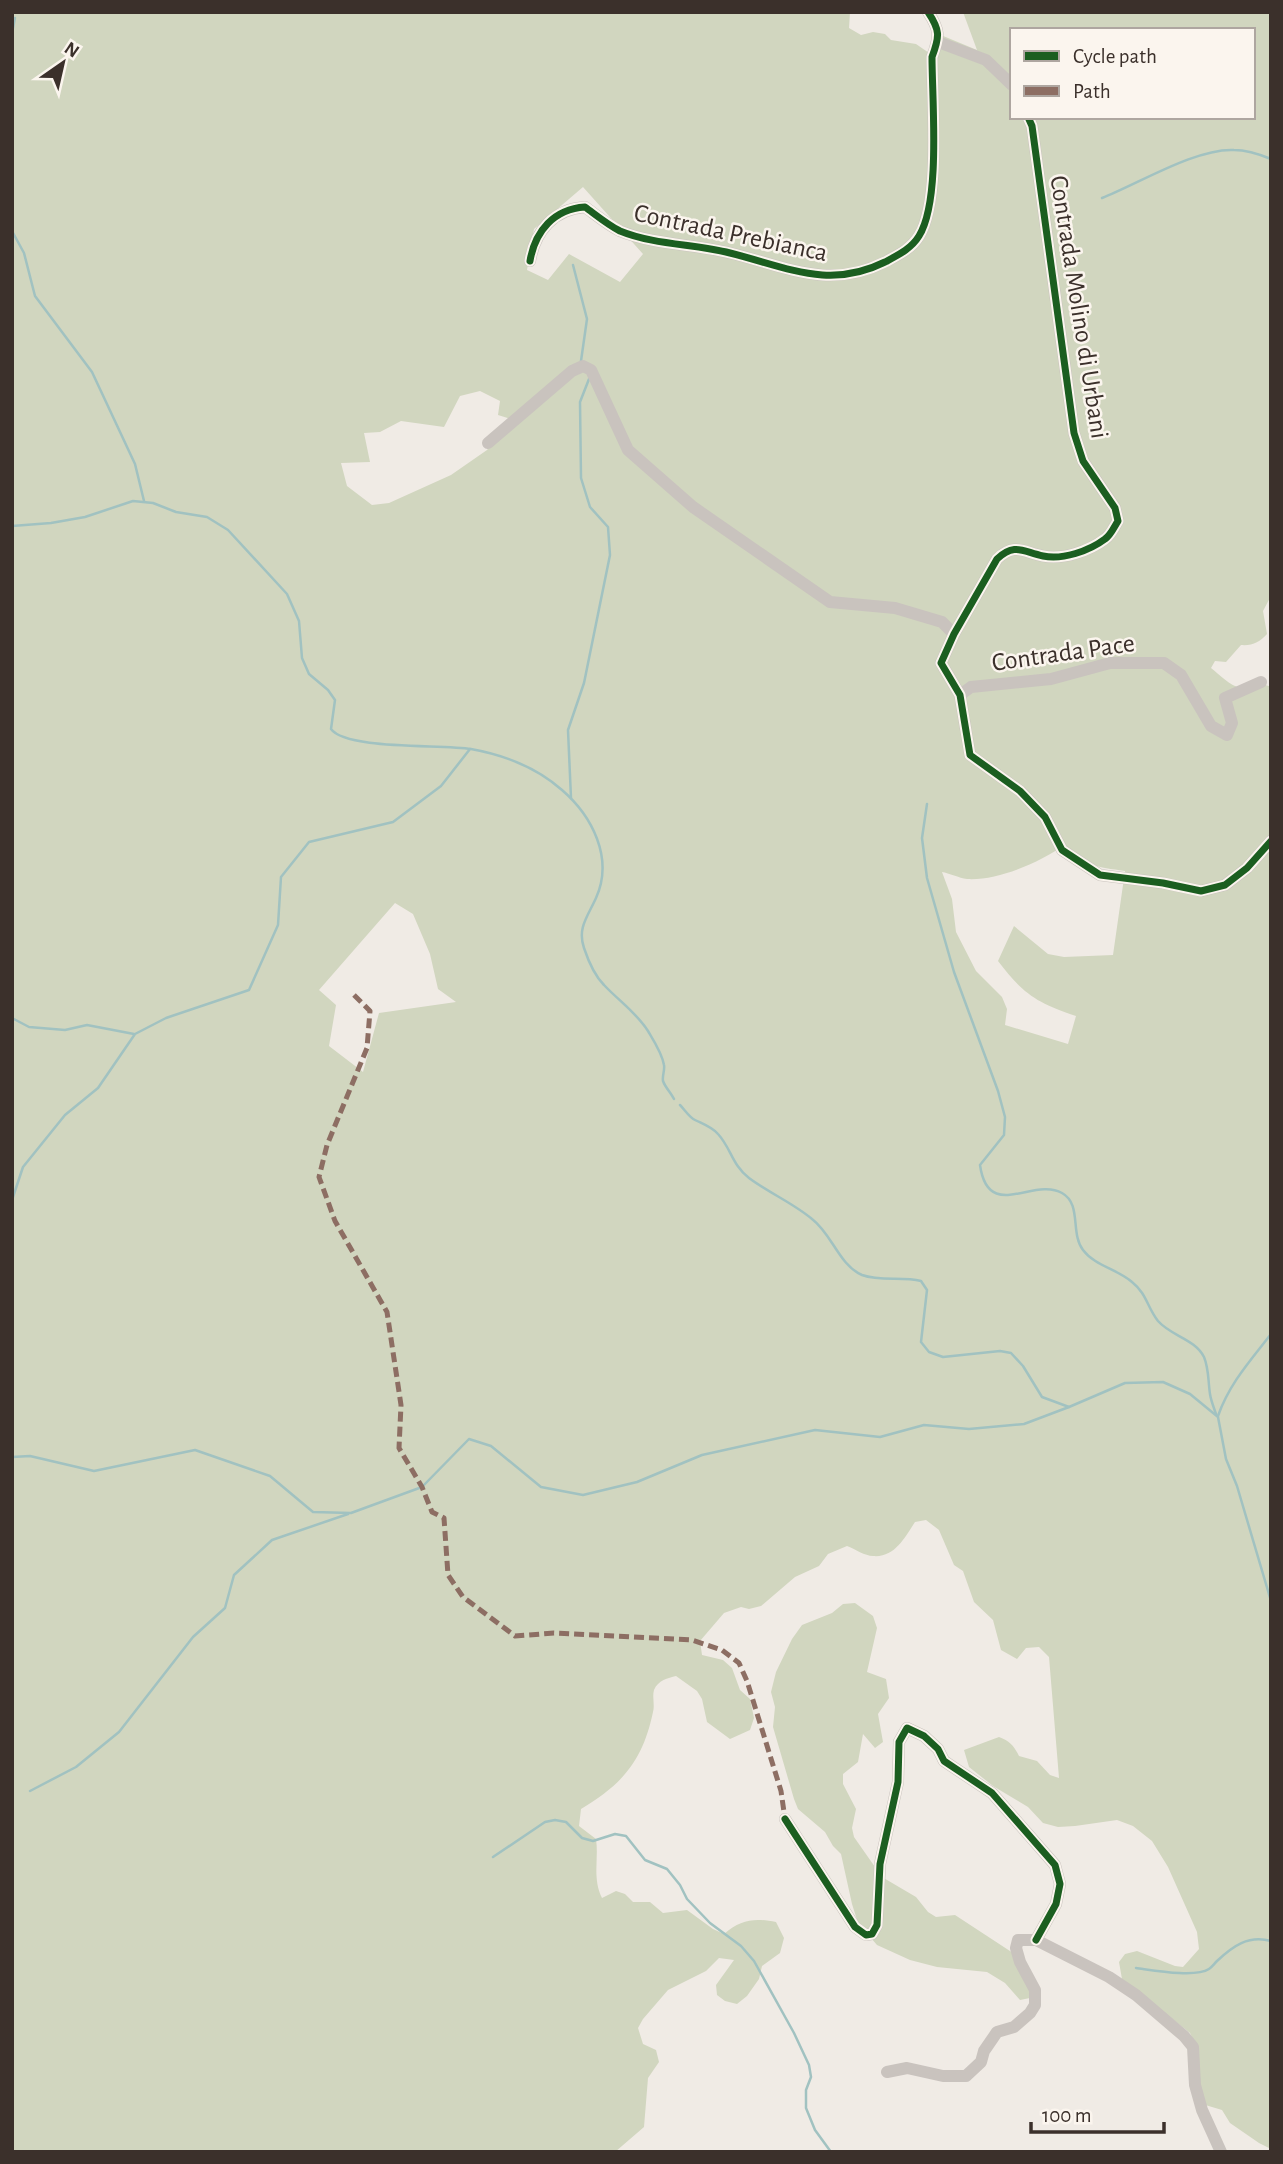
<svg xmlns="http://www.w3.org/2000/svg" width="1283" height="2164" viewBox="0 0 1283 2164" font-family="'Alegreya Sans',sans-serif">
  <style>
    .green { fill: #d1d6bf; fill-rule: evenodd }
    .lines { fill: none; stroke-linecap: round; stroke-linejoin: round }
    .stream { stroke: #a1c2c1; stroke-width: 2.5 }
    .minor { stroke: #c9c3be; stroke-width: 12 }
    .quiet { stroke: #8d6e63; stroke-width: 5; stroke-dasharray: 10 5; stroke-linecap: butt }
    .cycleway-casing { stroke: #fbf5ee; stroke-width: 11 }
    .cycleway { stroke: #1b5e20; stroke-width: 7 }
    .labels { text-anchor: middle; stroke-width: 5; stroke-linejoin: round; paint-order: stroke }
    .street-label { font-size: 26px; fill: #3b302b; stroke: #fbf5ee }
  </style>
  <rect width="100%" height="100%" fill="#f0ebe5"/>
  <g class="green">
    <path d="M12,12H850L849,28L861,35L873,32L885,34L891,40L916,44L932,55L936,33L977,50L963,12H1271V596L1263,611L1267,634C1260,642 1252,646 1241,645L1226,662L1215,661L1211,668C1219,674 1230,686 1241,688C1253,689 1259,681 1271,687V2149L1259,2143L1230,2123L1222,2110L1202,2104L1196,2046L1190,2033L1122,1979L1119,1962L1125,1954L1137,1951L1175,1966L1183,1967L1199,1949L1197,1932L1168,1867L1152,1841L1133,1826L1117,1820L1075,1826L1058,1827L1043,1823L1028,1807L993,1786L969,1767L964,1750L999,1737C1010,1741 1014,1746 1019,1756L1037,1761L1050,1775L1059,1778L1049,1657L1039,1647L1026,1648L1017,1659L1001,1650L993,1620L974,1602L963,1571L954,1565L939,1530L926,1520L915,1522C905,1537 895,1558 873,1556C865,1556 855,1549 847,1546L828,1554L819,1566L795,1577L761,1606L749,1609L741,1607L724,1613L700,1641L702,1655L723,1660L732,1668L740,1690L750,1699L754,1718L750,1730L730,1739L707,1722L702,1699L697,1691L676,1676C668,1678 658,1680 654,1690C652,1697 655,1705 653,1712C643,1760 623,1784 581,1809L579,1826L596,1839C599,1859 592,1878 602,1898L616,1891L625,1894L633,1902H650L663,1913L687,1910L713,1929L724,1934C741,1919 755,1918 776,1922L784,1938L780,1953L762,1966L759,1979L747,1996L737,2004L725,2001L717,1995L716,1985L734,1960L719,1958L706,1971L668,1990L643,2019L638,2028L643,2044L656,2050L659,2062L648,2078L644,2127L615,2152H289L286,2150L280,2152H12ZM1012,30H1253V117H1012ZM583,187L643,254L620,282L569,254L548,280L527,270L534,229ZM480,391L500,401L498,415L514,420L487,450L451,475L389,503L372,505L347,486L341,463L370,462L364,433L380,432L401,421L444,427L460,396ZM1064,845C1084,866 1097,867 1125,871L1113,955L1064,957L1048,954L1014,926L998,961C1023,994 1037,1003 1076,1016L1068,1044L1005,1025L1007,1009L1002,997L976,971L956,932L952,899L942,872C949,873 959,878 967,879C997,881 1041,862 1064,845ZM395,903L413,914L430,954L438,989L456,1002L379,1013L363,1072L329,1046L336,1005L319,990Z"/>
    <polygon points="855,1603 873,1616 877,1628 867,1672 886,1679 889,1698 878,1714 883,1742 875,1748 863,1734 858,1762 843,1774 843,1784 856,1809 852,1828 854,1837 882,1877 916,1897 928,1912 936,1917 955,1915 1013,1953 1035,1997 1020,2000 1005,1983 987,1972 937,1967 910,1960 877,1945 858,1923 852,1904 841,1854 833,1846 825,1832 798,1809 794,1799 773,1727 775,1707 771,1692 776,1672 792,1639 802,1625 832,1613 843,1604"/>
  </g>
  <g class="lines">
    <g class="stream">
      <polyline points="12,33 15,18"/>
      <path d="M1102,198C1138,184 1196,148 1234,150C1247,150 1259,154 1271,159"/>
      <polyline points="12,231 24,253 35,296 92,372 135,464 144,501"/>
      <polyline points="573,265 587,319 581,361"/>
      <path d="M12,526L51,523L85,517L133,501L153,503L176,512L207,517L228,530L287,594L299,621L302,658L309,674L328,690L335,700L331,729C346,750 442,744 471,749C504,755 536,767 562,790C592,816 614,858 596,898C588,916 577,928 584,948C588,960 595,976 604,985C619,1001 636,1012 648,1031C654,1041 662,1053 664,1065C665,1070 662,1076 663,1081C665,1087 671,1093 674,1099"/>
      <polyline points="571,798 568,730 584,683 610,555 608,527 590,507 581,478 580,402 589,379"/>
      <path d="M927,804L922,838L927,878L954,972L998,1091L1005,1117L1004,1135L980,1165C988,1222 1033,1177 1062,1193C1082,1204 1070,1233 1083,1250C1095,1266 1117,1269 1132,1282C1147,1294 1147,1307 1158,1321C1171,1336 1195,1339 1204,1357C1209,1369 1208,1381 1210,1394C1211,1401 1214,1408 1216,1414"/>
      <polyline points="12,1018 29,1027 65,1030 87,1025 134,1034"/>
      <path d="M680,1105C685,1110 689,1117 695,1120C703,1124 712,1127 718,1134C731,1148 732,1165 749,1178C769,1193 793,1203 812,1219C832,1234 839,1265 862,1275C881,1282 902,1276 921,1281L927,1290L921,1342L929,1352L943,1357L1000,1351L1011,1353L1023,1366L1042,1397L1069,1407L1125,1383L1163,1382L1190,1394L1218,1417L1226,1459L1237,1486L1271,1601"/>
      <polyline points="12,1200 23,1167 65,1115 98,1088 135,1034 166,1018 249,990 278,925 281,877 309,842 393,822 441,786 470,749"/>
      <path d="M1218,1416C1229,1384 1250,1361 1271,1334"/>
      <polyline points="12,1457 30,1456 94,1471 195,1450 270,1476 313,1512 351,1513 422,1487 469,1439 491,1446 541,1487 583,1495 637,1482 702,1455 815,1430 880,1437 924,1425 969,1429 1024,1424 1069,1407"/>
      <polyline points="30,1791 76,1767 119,1732 193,1637 225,1608 234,1575 272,1540 348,1514"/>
      <polyline points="493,1857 545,1822 555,1820 566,1822 582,1838 593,1841 615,1834 626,1836 645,1860 667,1869 680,1885 687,1899 710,1923 741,1946 754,1961 794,2033 809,2065 811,2077 806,2090 806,2108 815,2130 831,2152"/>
      <path d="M1136,1968C1152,1970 1195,1978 1209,1969C1212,1967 1214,1964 1217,1961C1233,1946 1248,1935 1271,1941"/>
    </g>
    <g class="minor">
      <polyline points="938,42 986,60 1012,85"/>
      <path d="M1028,117L1032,126L1074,433L1083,461L1115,508L1118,521C1114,527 1111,535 1105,539C1089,551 1063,560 1043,556C1023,552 1015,542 997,559L954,634L941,663L960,695L970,755L1020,791L1045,817L1062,850L1100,875L1163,883L1201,891L1225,885L1247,868L1271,841"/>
      <path d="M530,261C535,231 554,209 585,207C596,215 608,225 620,231C654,245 695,244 730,253C787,267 829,290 885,262C898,255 911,249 919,236C941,201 932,100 932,57C940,36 940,30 928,12"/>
      <polyline points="488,443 572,371 583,366 591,370 628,450 693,507 830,602 895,608 942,622 954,634"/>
      <polyline points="960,695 971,687 1051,679 1110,663 1164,663 1181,675 1211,726 1227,735 1232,723 1225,698 1261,682"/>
      <polyline points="785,1819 855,1927 866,1935 872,1934 877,1925 880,1864 898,1782 899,1742 907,1728 924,1736 938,1749 944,1761 992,1793 1055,1865 1060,1884 1056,1904 1036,1940"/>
      <polyline points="887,2072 907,2068 943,2076 966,2076 981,2062 984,2051 997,2032 1014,2027 1030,2013 1035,2005 1035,1990 1020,1962 1016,1948 1018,1940 1036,1940 1109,1977 1136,1995 1184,2036 1193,2047 1195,2085 1202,2110 1221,2152"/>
    </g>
    <polyline class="quiet" points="354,995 370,1011 367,1048 327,1145 319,1177 335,1221 387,1312 401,1405 399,1448 422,1487 432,1512 444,1518 448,1575 463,1597 515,1636 554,1633 692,1640 722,1650 739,1663 747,1681 781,1791 785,1819"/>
    <g class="cycleway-casing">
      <g id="cycleway">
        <path d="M1028,117L1032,126L1074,433L1083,461L1115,508L1118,521C1114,527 1111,535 1105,539C1089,551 1063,560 1043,556C1023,552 1015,542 997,559L954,634L941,663L960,695L970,755L1020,791L1045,817L1062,850L1100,875L1163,883L1201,891L1225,885L1247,868L1271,841"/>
        <path d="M530,261C535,231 554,209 585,207C596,215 608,225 620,231C654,245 695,244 730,253C787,267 829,290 885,262C898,255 911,249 919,236C941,201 932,100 932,57C940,36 940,30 928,12"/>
        <polyline points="785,1819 855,1927 866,1935 872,1934 877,1925 880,1864 898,1782 899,1742 907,1728 924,1736 938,1749 944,1761 992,1793 1055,1865 1060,1884 1056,1904 1036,1940"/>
      </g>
    </g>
    <use href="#cycleway" class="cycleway"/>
  </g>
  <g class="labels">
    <g class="street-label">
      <text transform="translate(731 232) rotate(12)" y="9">Contrada Prebianca</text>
      <text transform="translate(1080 307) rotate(81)" y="9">Contrada Molino di Urbani</text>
      <text transform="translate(1063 652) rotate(-8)" y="9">Contrada Pace</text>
    </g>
  </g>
  <rect width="1283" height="2164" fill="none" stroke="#3b302b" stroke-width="28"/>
  <rect x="1010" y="28" width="245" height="91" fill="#fbf5ee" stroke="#aea6a0" stroke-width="2"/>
  <rect x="1024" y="51" width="35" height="10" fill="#1b5e20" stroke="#aea6a0" stroke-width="2"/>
  <text x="1073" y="63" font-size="21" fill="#3b302b">Cycle path</text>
  <rect x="1024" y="86" width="35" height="10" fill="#8d6e63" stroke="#aea6a0" stroke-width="2"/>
  <text x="1073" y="98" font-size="21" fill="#3b302b">Path</text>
  <g transform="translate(63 63) rotate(34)" stroke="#fbf5ee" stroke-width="5" paint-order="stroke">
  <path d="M0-5L12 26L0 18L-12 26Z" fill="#3b302b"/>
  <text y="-10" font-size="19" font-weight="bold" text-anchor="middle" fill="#3b302b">N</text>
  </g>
  <path d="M1031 2122v10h133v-10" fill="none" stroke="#3b302b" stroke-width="3.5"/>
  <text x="1042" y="2122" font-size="21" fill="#3b302b" stroke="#fbf5ee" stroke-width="5" paint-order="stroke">100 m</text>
</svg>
